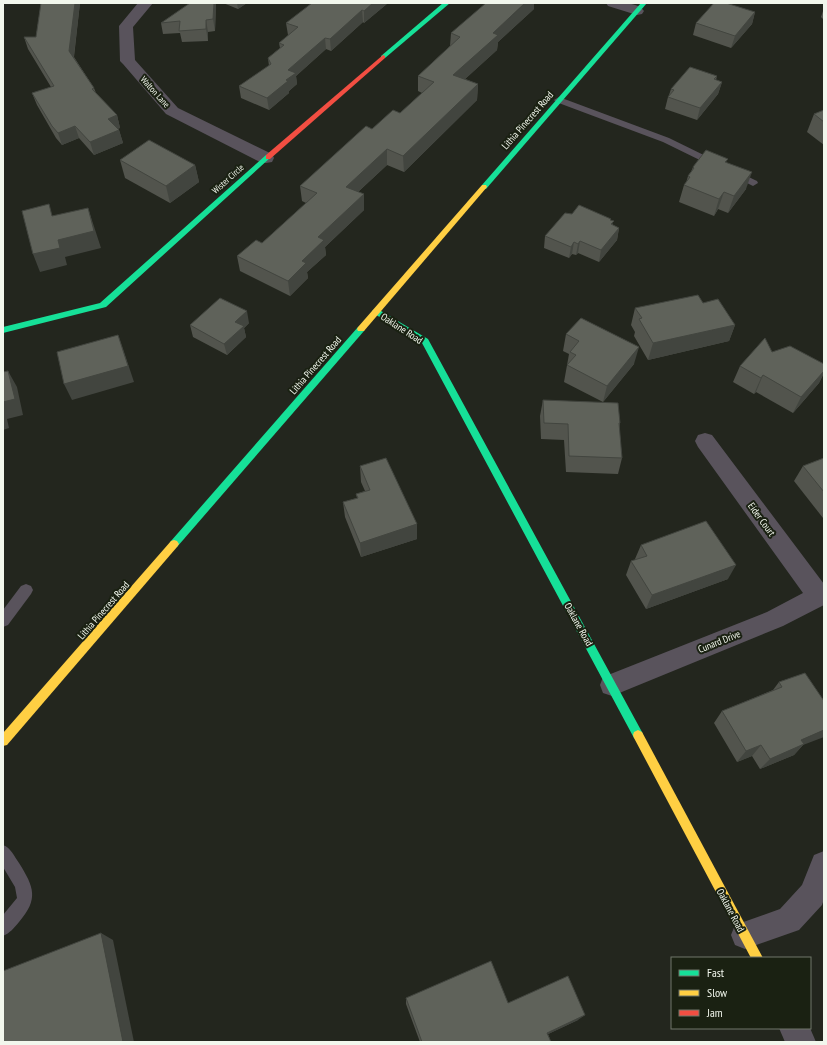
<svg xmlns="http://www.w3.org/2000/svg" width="827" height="1045" viewBox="0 0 827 1045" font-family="'PT Sans Narrow',sans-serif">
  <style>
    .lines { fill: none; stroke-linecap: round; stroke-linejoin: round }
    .lane { fill: #59535c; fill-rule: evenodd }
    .street { fill: #59535c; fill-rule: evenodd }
    .fast { fill: #16e098; fill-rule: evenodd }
    .slow { fill: #ffcf43; fill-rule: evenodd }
    .jam { fill: #f24e42; fill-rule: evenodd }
    .wall { fill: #52544d }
    .shaded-wall { fill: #42453f }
    .building { fill: #5f625a; stroke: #42453f }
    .labels { text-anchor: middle; stroke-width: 4; stroke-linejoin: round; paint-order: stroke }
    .far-street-label { font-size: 9px; fill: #f2f7ed; stroke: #1a2112 }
    .street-label { font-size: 10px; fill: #f2f7ed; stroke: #1a2112 }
  </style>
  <rect width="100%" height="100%" fill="#23261e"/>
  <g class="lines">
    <g class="lane">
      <polygon points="559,97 669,138 720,163 722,165 720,167 714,167 663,142 556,102 554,100"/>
      <polygon points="734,170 757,181 758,183 753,186 731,175 729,173"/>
      <polygon points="26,584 31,586 33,590 31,594 8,625 3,627 3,610 21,586"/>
      <path d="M3,845C11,848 14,856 19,863C34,887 39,899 19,922C14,928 10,933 3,936V915L17,898L15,887L3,867Z"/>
    </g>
    <g class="street">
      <polygon points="138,3 153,3 133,27 135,60 178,108 272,154 274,158 272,162 266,163 260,162 166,114 123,64 120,61 119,26"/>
      <path d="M606,3C617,3 637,1 644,11L642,14L637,15L608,6Z"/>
      <polygon points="705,433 712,435 824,584 824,605 783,626 612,696 603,693 600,685 603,677 767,612 803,593 698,447 695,441 698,435"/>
      <polygon points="824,851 824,899 822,905 799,930 745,949 735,945 731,935 735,925 780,909 802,885 814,855"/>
      <polygon points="779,1028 810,1028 816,1042 785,1042"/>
    </g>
    <g class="fast">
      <polygon points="443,3 450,3 385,58 381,58 381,56"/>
      <polygon points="641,3 647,3 486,189 482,189 482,185"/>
      <polygon points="266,155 270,155 271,157 106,307 3,333 3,327 100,303"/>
      <polygon points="376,308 428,339 642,732 643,735 642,738 638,740 634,738 422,343 373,313 372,311"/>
      <polygon points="361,326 365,329 364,331 177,547 174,548 171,547 169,544 171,541 358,327"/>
    </g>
    <g class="slow">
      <polygon points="482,185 486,185 487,187 364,331 358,331 357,329 358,327"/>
      <polygon points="174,540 177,541 179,544 177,547 7,745 3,746 3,733 171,541"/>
      <polygon points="638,730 642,732 763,958 751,958 634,738 633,735 634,732"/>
    </g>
    <polygon class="jam" points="383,55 385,56 385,58 270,159 266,159 266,155"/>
  </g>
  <g class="wall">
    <polygon points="41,3 80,3 74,57 94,88 96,93 117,115 120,128 117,129 119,130 123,143 94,155 79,138 62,145 56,138 37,105 32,93 51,87 28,49 24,37 36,37"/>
    <polygon points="216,3 215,31 208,32 208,41 182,42 180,33 163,34 161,23"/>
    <polygon points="223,3 247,3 238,9"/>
    <polygon points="388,3 364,23 363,22 331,51 326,49 296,76 297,84 289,91 289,93 269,110 241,98 239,86 269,66 268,58 280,48 279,43 289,35 288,35 286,23"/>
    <polygon points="824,8 824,20 821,17"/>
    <polygon points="534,9 498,42 497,50 465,79 478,84 477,100 404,172 387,165 358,192 364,194 364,210 325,247 326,255 307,272 308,278 290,296 240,271 237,256 262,243 306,203 302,201 300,186 372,129 400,113 422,93 418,91 418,76 450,46 451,33"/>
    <polygon points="755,12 752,24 731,48 693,35 696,23"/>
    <polygon points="717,76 716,80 722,82 718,94 697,120 665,109 668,97 669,95 671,89"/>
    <polygon points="824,110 824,145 807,132 814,114"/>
    <polygon points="728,159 726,162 746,189 728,213 718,209 714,216 679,202 684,185 686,183 688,176 691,172 693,167"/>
    <polygon points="120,160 195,165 199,182 170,203 125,178"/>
    <polygon points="572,214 611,219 611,220 613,225 619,228 617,240 599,262 578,253 576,255 572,254 569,258 544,248 545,236"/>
    <polygon points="703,303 735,325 729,341 648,360 634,336 635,332 631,325 635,308"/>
    <polygon points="249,323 244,328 246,337 227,355 193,337 190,325"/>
    <polygon points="566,334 634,364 603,402 564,382 569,354 563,351"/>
    <polygon points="772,352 824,364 824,373 819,383 793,413 756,392 754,394 733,382 740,366"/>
    <polygon points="543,400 620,423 619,427 622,458 618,474 566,472 564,440 541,439 540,416"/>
    <polygon points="824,458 824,517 823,518 794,481 803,466"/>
    <polygon points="360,466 417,539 361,557 345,517 343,502 357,498 356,494 365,491 361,482"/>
    <polygon points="641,545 728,579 646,609 626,575 631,561 636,560 635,559"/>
    <polygon points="805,673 803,745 794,755 760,769 752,756 737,762 714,723 722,711 773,690 779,682"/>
    <polygon points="406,998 508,1003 578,1020 548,1034 551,1042 420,1042 406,1004"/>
  </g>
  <g class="shaded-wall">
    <polygon points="75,3 80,3 73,63 69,51"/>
    <polygon points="214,3 216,3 215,31 213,19"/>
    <polygon points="237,3 247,3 238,9"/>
    <polygon points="373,3 388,3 364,23 364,11"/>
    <polygon points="525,3 534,3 534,9 498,42 497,50 453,90 453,75 493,33"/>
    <polygon points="362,10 363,22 331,51 330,39"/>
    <polygon points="755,12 752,24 731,48 735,36"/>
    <polygon points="206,20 208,32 208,41 206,29"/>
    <polygon points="325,38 326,49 296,76 297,84 289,91 289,93 269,110 267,98 288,70"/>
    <polygon points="722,82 718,94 697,120 700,108"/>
    <polygon points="478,84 477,100 404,172 403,156"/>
    <polygon points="117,115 120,128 112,131 108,119"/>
    <polygon points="75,126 79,138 62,145 58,133"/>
    <polygon points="119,130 123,143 94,155 90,142"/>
    <polygon points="387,149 387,165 347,202 346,187"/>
    <polygon points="195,165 199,182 170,203 166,186"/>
    <polygon points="752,172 746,189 728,213 734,196"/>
    <polygon points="724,192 718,209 714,216 719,199"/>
    <polygon points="364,194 364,210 325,247 326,255 307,272 308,278 290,296 288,281 318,237"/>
    <polygon points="88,208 101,248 65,257 67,265 40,272 33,254 58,240"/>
    <polygon points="619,228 617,240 599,262 601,250"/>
    <polygon points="580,241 578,253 576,255 578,244"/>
    <polygon points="574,242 572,254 569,258 571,247"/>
    <polygon points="247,311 249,323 244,328 246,337 227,355 224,344 235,322"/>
    <polygon points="735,325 729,341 648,360 653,343"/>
    <polygon points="118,335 124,352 134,382 72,400 64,384"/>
    <polygon points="639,347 634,364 603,402 607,386"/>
    <polygon points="8,371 17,387 23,415 7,419 9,428 3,430 3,402"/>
    <polygon points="824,371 824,373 819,383 793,413 801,397"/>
    <polygon points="763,375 756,392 754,394 761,378"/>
    <polygon points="417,524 417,539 361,557 360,543"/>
    <polygon points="736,565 728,579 646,609 652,595"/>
    <polygon points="824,730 824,737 803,745 794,755 760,769 770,759 801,740"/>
    <polygon points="761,745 752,756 737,762 746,751"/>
    <polygon points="101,933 113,940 134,1042 123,1042"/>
    <polygon points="585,1015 578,1020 542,1037 547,1033"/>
  </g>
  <g class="building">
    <polygon points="41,3 75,3 69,51 94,88 92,89 117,115 108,119 119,130 90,142 75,126 58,133 52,126 32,93 54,86 24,37 36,37"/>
    <polygon points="190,3 214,3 213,19 206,20 206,29 179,31 180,21 161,23"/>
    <polygon points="312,3 373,3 364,11 362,10 330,39 325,38 288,70 296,73 286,80 288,81 267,98 239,86 271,64 268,58 284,45 279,43 298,27 286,23"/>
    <polygon points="486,3 525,3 493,33 498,35 453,75 478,84 403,156 387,149 346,187 364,194 318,237 324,240 302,261 306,263 288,281 237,256 256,240 262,243 317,193 300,186 366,126 372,129 393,110 400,113 434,82 418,76 460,37 451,33"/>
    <polygon points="714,3 726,3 755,12 735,36 696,23"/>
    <polygon points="690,67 717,76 714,79 722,82 700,108 668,97 674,90 671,89"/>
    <polygon points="824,110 824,122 814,114"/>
    <polygon points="149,140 195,165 166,186 120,160"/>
    <polygon points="706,150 728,159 725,162 752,172 734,196 724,192 719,199 684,185 690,177 688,176 694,168 693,167"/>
    <polygon points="49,204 52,216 88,208 94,231 58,240 60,248 33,254 22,211"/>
    <polygon points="579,205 611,219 610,220 614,221 611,224 619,228 601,250 580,241 578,244 574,242 571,247 545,236 565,213 572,214"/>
    <polygon points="698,295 703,303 718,299 735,325 653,343 639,319 642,318 635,308"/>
    <polygon points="220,298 247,311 235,322 244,326 224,344 190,325"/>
    <polygon points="581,318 639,347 607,386 567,365 576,355 570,352 579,341 566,334"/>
    <polygon points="118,335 128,366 64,384 57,352"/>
    <polygon points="765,338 772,352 790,346 824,364 824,371 801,397 763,375 761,378 740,366"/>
    <polygon points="8,371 15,399 3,402 3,372"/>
    <polygon points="543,400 618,403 620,423 619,423 622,458 569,456 568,424 544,423"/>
    <polygon points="386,458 417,524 360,543 343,502 358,498 356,494 370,490 360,466"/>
    <polygon points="824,458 824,492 803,466"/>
    <polygon points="706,521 736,565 652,595 631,561 647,556 641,545"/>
    <polygon points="805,673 824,701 824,730 801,740 804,744 770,759 761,745 746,751 722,711 782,687 779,682"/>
    <polygon points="101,933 123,1042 3,1042 3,971"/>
    <polygon points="491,961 508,1003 568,976 585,1015 547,1033 551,1042 422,1042 406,998"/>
  </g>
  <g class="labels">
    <g class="far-street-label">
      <text transform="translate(155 92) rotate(48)" y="3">Walton Lane</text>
      <text transform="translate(228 179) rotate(-42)" y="3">Wister Circle</text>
    </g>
    <g class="street-label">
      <text transform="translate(527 120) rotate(-49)" y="4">Lithia Pinecrest Road</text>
      <text transform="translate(402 328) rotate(33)" y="4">Oaklane Road</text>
      <text transform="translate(315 365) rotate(-49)" y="4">Lithia Pinecrest Road</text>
      <text transform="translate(762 519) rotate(54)" y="4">Eider Court</text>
      <text transform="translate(103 610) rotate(-49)" y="4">Lithia Pinecrest Road</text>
      <text transform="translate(579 624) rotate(61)" y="4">Oaklane Road</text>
      <text transform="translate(719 641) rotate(-22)" y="4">Cunard Drive</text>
      <text transform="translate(731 910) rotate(62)" y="4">Oaklane Road</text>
    </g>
  </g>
  <rect width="827" height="1045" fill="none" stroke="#f2f7ed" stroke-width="8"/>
  <rect x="671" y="957" width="140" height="72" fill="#1a2112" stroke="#70776a"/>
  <rect x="679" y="970" width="20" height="6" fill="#16e098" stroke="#70776a"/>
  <text x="707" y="977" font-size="12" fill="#f2f7ed">Fast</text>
  <rect x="679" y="990" width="20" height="6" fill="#ffcf43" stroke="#70776a"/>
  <text x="707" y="997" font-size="12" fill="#f2f7ed">Slow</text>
  <rect x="679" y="1010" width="20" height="6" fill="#f24e42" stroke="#70776a"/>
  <text x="707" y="1017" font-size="12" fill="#f2f7ed">Jam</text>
</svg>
